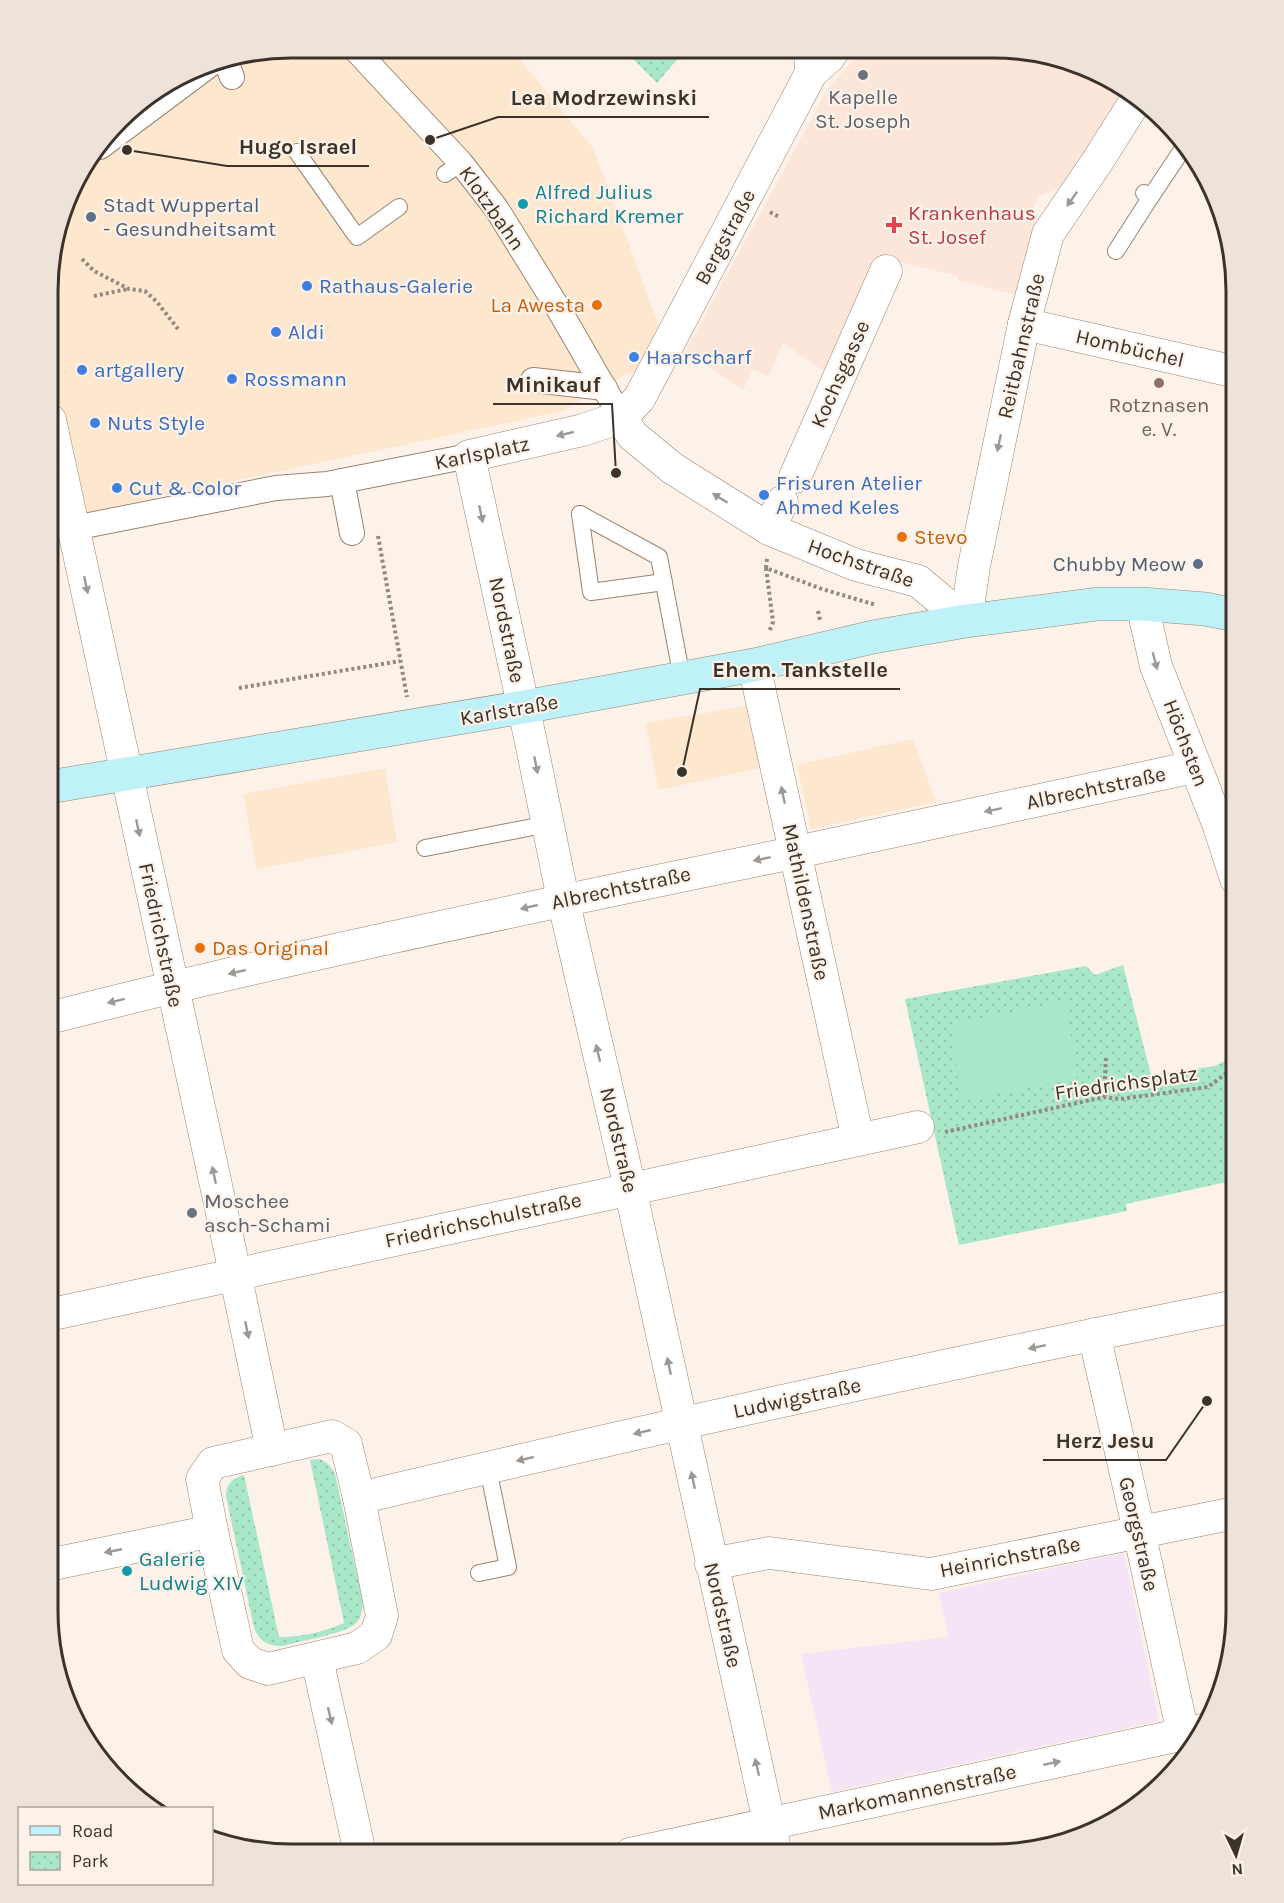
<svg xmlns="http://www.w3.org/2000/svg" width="1284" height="1903" viewBox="0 0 1284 1903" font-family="Karla,sans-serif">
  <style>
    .built { fill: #fee7cf }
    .education { fill: #f4e4f6 }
    .medical { fill: #fce5d9 }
    .park { fill: url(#park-dots) }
    .pitch { fill: #a8e8c8 }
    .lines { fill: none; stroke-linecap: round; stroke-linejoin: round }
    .service-casing { stroke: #9a846f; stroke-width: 18 }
    .pedestrian-casing { stroke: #9a846f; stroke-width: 26 }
    .minor-casing { stroke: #9a846f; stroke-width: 33 }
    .secondary-casing { stroke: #9a846f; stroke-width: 34 }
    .path { stroke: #92887f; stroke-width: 4; stroke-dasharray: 3 3; stroke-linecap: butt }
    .service { stroke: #fff; stroke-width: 16 }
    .pedestrian { stroke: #fff; stroke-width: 24 }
    .minor { stroke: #fff; stroke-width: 32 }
    .secondary { stroke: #bff2f8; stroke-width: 33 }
    .oneway { fill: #9d9894 }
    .worship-dot { fill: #6b7280; stroke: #fcf2e9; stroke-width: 2 }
    .culture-dot { fill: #0f9aa8; stroke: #fcf2e9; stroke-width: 2 }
    .service-dot { fill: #5c6f8a; stroke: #fcf2e9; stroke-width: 2 }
    .health-dot { fill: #e0444e; stroke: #fcf2e9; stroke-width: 2 }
    .shop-dot { fill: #3f7fe0; stroke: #fcf2e9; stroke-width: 2 }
    .food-dot { fill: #e8710a; stroke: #fcf2e9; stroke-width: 2 }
    .education-dot { fill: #8d6e63; stroke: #fcf2e9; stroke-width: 2 }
    .labels { text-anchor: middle; stroke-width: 4.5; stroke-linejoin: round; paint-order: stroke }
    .worship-label { font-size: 21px; fill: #5b616d; stroke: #fcf2e9 }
    .culture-label { font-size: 21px; fill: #0d838f; stroke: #fcf2e9; text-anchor: start }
    .service-label { font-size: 21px; fill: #4e5e75; stroke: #fcf2e9; text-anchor: start }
    .street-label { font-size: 21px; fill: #3b3229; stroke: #fcf2e9 }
    .health-label { font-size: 21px; fill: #be3a42; stroke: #fcf2e9; text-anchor: start }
    .shop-label { font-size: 21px; fill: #366cbe; stroke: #fcf2e9; text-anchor: start }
    .food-label { font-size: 21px; fill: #c56008; stroke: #fcf2e9; text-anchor: start }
    .education-label { font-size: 21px; fill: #785e54; stroke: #fcf2e9 }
    .rim { fill: none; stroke: #3b3229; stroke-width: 3 }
    .leader { fill: none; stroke: #3b3229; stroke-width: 2 }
    .callout-dot { fill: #3b3229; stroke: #fcf2e9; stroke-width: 2 }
    .callout-label { font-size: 22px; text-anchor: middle; font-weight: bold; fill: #3b3229; stroke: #fcf2e9; stroke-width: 4.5; stroke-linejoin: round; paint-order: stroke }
  </style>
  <defs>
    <pattern id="park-dots" width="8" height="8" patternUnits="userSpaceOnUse" patternTransform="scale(1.5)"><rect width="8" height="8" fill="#a8e8c8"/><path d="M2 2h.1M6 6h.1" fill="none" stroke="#92c7ac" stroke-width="1.8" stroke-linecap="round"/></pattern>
  </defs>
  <rect width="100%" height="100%" fill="#fcf2e9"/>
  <g class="built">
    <polygon points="292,48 511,49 593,148 659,326 634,373 627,374 563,411 50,520 50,260 81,170 131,108 213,61"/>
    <polygon points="747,706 760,768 659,790 645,723"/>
    <polygon points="913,739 936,802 811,829 797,765"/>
    <polygon points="385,768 397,842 257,869 243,794"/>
  </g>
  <polygon class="education" points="1124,1553 1159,1721 832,1792 801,1654 948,1637 939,1593"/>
  <polygon class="medical" points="863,50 1024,50 1085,66 1124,89 1062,188 1038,196 1032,213 1036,215 1032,236 1017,295 958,280 958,276 900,262 881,256 827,373 783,343 768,377 753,369 743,390 686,351 828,88"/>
  <g class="park">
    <polygon points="623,49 686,49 657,83"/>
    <polygon points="1123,965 1151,1075 1215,1066 1236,1055 1236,1079 1228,1085 1236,1096 1236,1180 1126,1204 1127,1211 959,1245 905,999 1086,966 1095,975"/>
    <path d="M318,1459C327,1461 330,1465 335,1474L363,1603C362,1611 362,1618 355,1624C344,1634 299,1641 283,1646C268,1646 260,1642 254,1628L226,1496C226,1484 232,1478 244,1475L279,1637C302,1637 323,1632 344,1623L310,1460Z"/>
  </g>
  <polygon class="pitch" points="1065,1001 1078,1077 960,1102 953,1024"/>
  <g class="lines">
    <g class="service-casing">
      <g id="service">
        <polyline points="297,152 357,237 399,207"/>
        <polyline points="445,174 461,163"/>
        <polyline points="1144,193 1150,198 1186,144"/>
        <polyline points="1116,251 1150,198"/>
        <polyline points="580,514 659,557 682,678"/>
        <polyline points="580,514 591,592 664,582"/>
        <polyline points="425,848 548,824"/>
        <polyline points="479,1573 508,1567 488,1468"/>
      </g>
    </g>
    <g class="pedestrian-casing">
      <g id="pedestrian">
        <polyline points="354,48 461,163 496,208 558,308 621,417"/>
        <polyline points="225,59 232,77"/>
        <polyline points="100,147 215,61"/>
        <polyline points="533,380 605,388"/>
        <polyline points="50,526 72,521"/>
        <polyline points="74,528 276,488 327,484 342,481"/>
        <polyline points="352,533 342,481 469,456"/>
      </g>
    </g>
    <g class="minor-casing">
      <g id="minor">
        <polyline points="811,73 829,57 834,50"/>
        <polyline points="1024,324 1236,372"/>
        <polyline points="621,417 632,435 672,468 769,529 856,565 918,581 966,621"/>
        <polyline points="50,420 235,1273 272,1450"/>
        <polyline points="795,477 886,271"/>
        <polyline points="769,529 782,502"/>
        <polyline points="1142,604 1156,666 1219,826 1236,879"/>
        <polyline points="966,621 974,566 1024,324 1048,234 1097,162 1138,97"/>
        <polyline points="754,665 858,1139"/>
        <path d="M49,1018C296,955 547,904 797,852C929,824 1062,795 1194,767"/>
        <polyline points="48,1315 918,1127"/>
        <polyline points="1094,1334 1139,1531 1183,1734"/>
        <polygon points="332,1436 346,1444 359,1498 382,1616 376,1635 357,1648 268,1669 250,1663 238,1650 212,1531 202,1479 213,1463"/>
        <path d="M359,1498C650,1429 942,1364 1236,1306"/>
        <polyline points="711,1564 769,1553 931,1574 1235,1513"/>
        <polyline points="48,1565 212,1531"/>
        <polyline points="317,1659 360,1853"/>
        <polyline points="630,1854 1203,1730"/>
        <polyline points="776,1854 630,1188 563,899 531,742 469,456 583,430 621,417 639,399 811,73 810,50"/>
      </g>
    </g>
    <g class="secondary-casing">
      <polyline id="secondary" points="49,787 524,707 754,665 873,637 966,621 1098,604 1142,604 1205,609 1236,615"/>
    </g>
    <g class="path">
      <polyline points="770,212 779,217"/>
      <polyline points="82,259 94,271 129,289 145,291 157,302 178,329"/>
      <polyline points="94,296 128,289"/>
      <polyline points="50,306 52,305"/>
      <polyline points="378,536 407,697"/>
      <polyline points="767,559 766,568 822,589 876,605"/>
      <polyline points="766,568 773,622 769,632"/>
      <polyline points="818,611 820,620"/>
      <polyline points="239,688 400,661"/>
      <polyline points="1104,1097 1106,1057"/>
      <polyline points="945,1132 1104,1097 1120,1099 1208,1087 1236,1066"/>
    </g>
    <use href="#service" class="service"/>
    <use href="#pedestrian" class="pedestrian"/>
    <use href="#minor" class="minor"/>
    <use href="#secondary" class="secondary"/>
  </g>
  <defs><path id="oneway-solid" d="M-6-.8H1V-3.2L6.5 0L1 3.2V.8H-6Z" transform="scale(1.5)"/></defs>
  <g class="oneway">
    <use href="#oneway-solid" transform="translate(1072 199) rotate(125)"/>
    <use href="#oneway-solid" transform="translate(565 434) rotate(167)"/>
    <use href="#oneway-solid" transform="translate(999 443) rotate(102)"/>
    <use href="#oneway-solid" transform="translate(720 498) rotate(-148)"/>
    <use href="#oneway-solid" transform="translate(481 514) rotate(78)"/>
    <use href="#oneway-solid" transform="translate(86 585) rotate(78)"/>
    <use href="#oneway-solid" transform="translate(1155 661) rotate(75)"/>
    <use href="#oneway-solid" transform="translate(536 765) rotate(79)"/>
    <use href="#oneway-solid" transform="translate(783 795) rotate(-102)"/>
    <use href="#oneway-solid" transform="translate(993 810) rotate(168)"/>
    <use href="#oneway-solid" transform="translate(138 828) rotate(78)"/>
    <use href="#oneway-solid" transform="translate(762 859) rotate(168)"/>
    <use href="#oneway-solid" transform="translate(529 907) rotate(167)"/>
    <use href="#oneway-solid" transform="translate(237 972) rotate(167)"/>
    <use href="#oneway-solid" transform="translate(116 1001) rotate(166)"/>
    <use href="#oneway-solid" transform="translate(598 1053) rotate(-103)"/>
    <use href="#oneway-solid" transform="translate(214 1175) rotate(-102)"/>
    <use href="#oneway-solid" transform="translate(247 1330) rotate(78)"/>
    <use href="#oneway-solid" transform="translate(1037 1347) rotate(168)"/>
    <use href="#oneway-solid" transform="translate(669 1366) rotate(-102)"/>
    <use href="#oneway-solid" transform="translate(642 1432) rotate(167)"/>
    <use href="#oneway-solid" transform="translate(525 1459) rotate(167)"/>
    <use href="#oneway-solid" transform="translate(693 1480) rotate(-102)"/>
    <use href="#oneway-solid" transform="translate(113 1551) rotate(169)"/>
    <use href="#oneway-solid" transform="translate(330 1716) rotate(77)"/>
    <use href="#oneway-solid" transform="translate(1052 1763) rotate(-12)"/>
    <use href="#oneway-solid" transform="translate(757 1767) rotate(-103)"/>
  </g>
  <g class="worship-dot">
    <circle cx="863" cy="75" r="6"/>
    <circle cx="192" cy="1213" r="6"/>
  </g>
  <g class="culture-dot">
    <circle cx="523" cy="204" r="6"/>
    <circle cx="127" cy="1571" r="6"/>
  </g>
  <g class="service-dot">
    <circle cx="91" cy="217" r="6"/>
    <circle cx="1198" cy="564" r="6"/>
  </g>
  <path class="health-dot" d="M891 216h6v6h6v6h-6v6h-6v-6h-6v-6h6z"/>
  <g class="shop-dot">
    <circle cx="307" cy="286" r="6"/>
    <circle cx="276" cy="332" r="6"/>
    <circle cx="634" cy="357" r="6"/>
    <circle cx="82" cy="370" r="6"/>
    <circle cx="232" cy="379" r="6"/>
    <circle cx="95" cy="423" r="6"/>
    <circle cx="117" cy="488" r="6"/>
    <circle cx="764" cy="495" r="6"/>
  </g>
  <g class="food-dot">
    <circle cx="597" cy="305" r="6"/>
    <circle cx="902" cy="537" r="6"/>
    <circle cx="200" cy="948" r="6"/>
  </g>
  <circle class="education-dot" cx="1159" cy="383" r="6"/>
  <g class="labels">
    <g class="worship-label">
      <text x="863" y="104">Kapelle<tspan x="863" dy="24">St. Joseph</tspan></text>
      <text x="204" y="1208" text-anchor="start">Moschee<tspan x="204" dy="24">asch-Schami</tspan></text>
    </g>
    <g class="culture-label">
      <text x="535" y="199">Alfred Julius<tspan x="535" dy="24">Richard Kremer</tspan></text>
      <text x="139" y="1566">Galerie<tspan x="139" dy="24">Ludwig XIV</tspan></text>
    </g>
    <g class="service-label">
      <text x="103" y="212">Stadt Wuppertal<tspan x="103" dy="24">- Gesundheitsamt</tspan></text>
      <text x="1186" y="571" text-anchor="end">Chubby Meow</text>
    </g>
    <g class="street-label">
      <text transform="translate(492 208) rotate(55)" y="7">Klotzbahn</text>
      <text transform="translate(725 237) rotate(-62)" y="7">Bergstraße</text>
      <text transform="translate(1021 346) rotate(-77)" y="7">Reitbahnstraße</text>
      <text transform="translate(1130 348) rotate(13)" y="7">Hombüchel</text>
      <text transform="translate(840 374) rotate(-66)" y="7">Kochsgasse</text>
      <text transform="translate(482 453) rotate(-12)" y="7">Karlsplatz</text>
      <text transform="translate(861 563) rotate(19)" y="7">Hochstraße</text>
      <text transform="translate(507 630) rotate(78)" y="7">Nordstraße</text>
      <text transform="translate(509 710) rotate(-10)" y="7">Karlstraße</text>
      <text transform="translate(1186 743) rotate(69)" y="7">Höchsten</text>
      <text transform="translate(1096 788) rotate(-12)" y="7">Albrechtstraße</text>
      <text transform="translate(621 888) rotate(-12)" y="7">Albrechtstraße</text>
      <text transform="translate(806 902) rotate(78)" y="7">Mathildenstraße</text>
      <text transform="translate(161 935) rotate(78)" y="7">Friedrichstraße</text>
      <text transform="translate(1126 1083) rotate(-8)" y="7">Friedrichsplatz</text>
      <text transform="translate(619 1140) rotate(77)" y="7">Nordstraße</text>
      <text transform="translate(483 1220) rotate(-12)" y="7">Friedrichschulstraße</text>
      <text transform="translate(797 1398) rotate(-12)" y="7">Ludwigstraße</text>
      <text transform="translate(1139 1534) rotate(77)" y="7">Georgstraße</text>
      <text transform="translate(1010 1557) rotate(-11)" y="7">Heinrichstraße</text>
      <text transform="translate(723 1615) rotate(77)" y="7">Nordstraße</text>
      <text transform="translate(917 1792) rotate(-12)" y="7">Markomannenstraße</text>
    </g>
    <g class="health-label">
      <text x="908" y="220">Krankenhaus<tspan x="908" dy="24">St. Josef</tspan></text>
    </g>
    <g class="shop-label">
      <text x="319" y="293">Rathaus-Galerie</text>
      <text x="288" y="339">Aldi</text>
      <text x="646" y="364">Haarscharf</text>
      <text x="94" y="377">artgallery</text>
      <text x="244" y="386">Rossmann</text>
      <text x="107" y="430">Nuts Style</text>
      <text x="776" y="490">Frisuren Atelier<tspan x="776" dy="24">Ahmed Keles</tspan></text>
      <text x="129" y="495">Cut &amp; Color</text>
    </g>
    <g class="food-label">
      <text x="585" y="312" text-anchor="end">La Awesta</text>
      <text x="914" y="544">Stevo</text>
      <text x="212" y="955">Das Original</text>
    </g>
    <g class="education-label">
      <text x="1159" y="412">Rotznasen<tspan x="1159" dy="24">e. V.</tspan></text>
    </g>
  </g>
  <path d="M0 0H1284V1903H0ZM291 58H993A233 233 0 0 1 1226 291V1611A233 233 0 0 1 993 1844H291A233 233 0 0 1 58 1611V291A233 233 0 0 1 291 58Z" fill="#ede3da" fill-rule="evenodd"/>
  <path class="rim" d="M291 58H993A233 233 0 0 1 1226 291V1611A233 233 0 0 1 993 1844H291A233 233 0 0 1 58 1611V291A233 233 0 0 1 291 58Z"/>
  <path class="leader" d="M430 140L498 117H709M127 150L227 166H369M616 473L612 404H493M682 772L700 689H900M1207 1401L1166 1460H1043"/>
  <g class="callout-dot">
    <circle cx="430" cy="140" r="6"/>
    <circle cx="127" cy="150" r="6"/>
    <circle cx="616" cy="473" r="6"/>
    <circle cx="682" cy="772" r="6"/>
    <circle cx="1207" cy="1401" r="6"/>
  </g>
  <g class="callout-label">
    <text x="604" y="105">Lea Modrzewinski</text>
    <text x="298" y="154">Hugo Israel</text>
    <text x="553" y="392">Minikauf</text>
    <text x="800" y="677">Ehem. Tankstelle</text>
    <text x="1105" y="1448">Herz Jesu</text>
  </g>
  <rect x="18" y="1807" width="195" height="78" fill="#fcf2e9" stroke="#afa59c" stroke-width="1.5"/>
  <rect x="30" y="1826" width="30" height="9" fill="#bff2f8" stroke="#afa59c" stroke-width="1.5"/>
  <text x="72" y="1837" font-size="18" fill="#3b3229">Road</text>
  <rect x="30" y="1852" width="30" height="18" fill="url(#park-dots)" stroke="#afa59c" stroke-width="1.5"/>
  <text x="72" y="1867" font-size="18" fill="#3b3229">Park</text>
  <g transform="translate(1236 1855) rotate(175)" stroke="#fcf2e9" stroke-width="4.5" paint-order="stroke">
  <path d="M0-4.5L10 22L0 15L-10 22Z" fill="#3b3229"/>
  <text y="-9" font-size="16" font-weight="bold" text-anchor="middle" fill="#3b3229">N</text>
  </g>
</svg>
